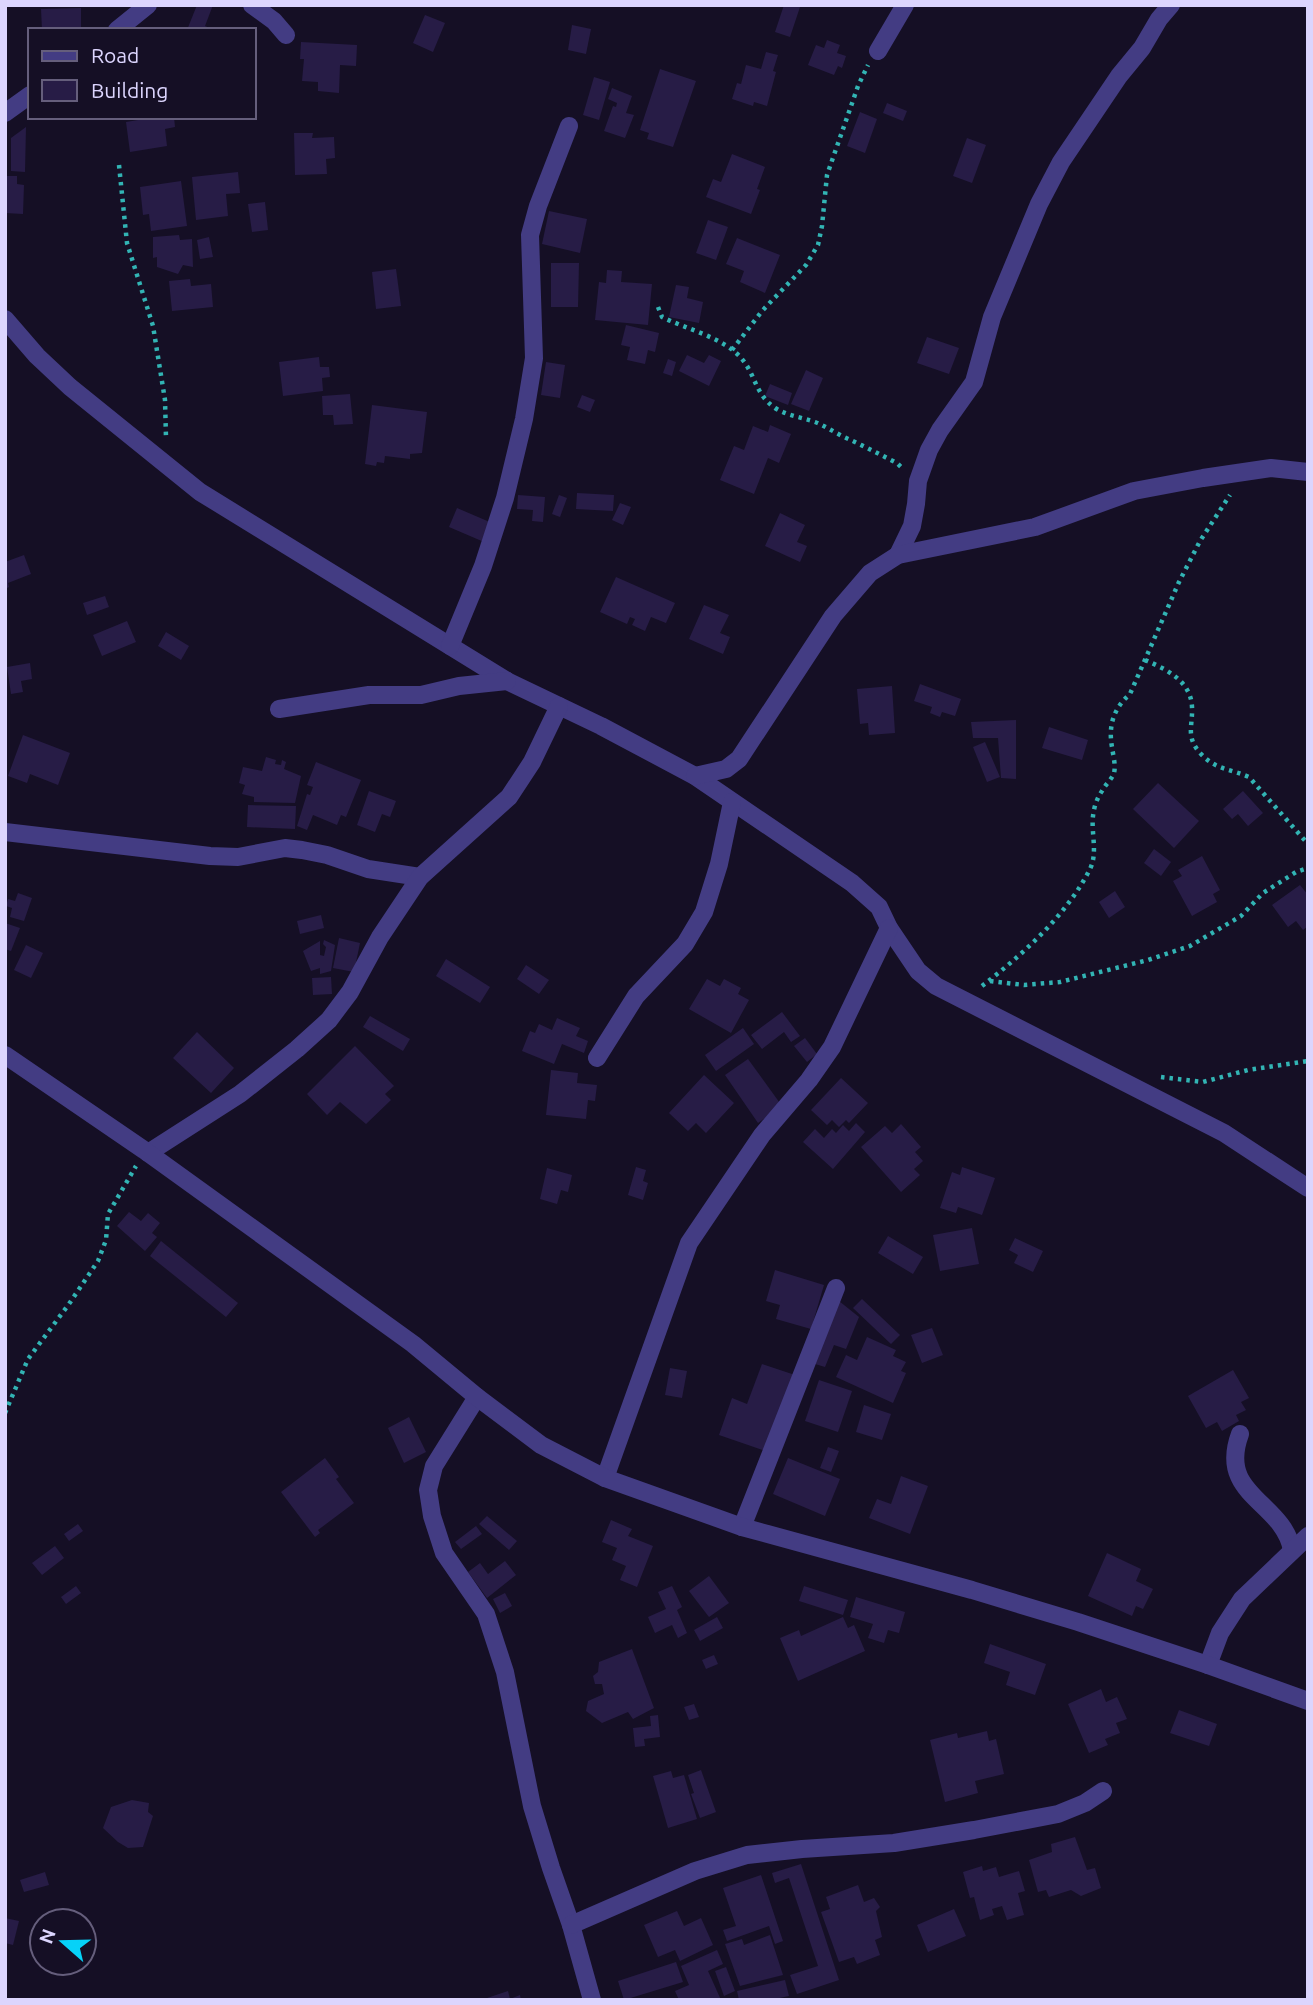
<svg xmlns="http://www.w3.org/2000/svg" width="1313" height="2005" viewBox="0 0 1313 2005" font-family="Ubuntu,sans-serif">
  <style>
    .building { fill: #271c46 }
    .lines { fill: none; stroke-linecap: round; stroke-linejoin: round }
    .path { stroke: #32b4b4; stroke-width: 4.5; stroke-dasharray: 3.5 5; stroke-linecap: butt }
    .minor { stroke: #433c83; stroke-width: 18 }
    .tertiary { stroke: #433c83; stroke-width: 18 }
  </style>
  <rect width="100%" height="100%" fill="#150f25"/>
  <g class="building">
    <polygon points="197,5 213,5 205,26 214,30 187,30"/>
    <polygon points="784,5 800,7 790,37 775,32"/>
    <polygon points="81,8 81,30 42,30 41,9"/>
    <polygon points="425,15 445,23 433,52 413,43"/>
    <polygon points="572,25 591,29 586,54 568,50"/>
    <polygon points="827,40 840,45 837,53 846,56 842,68 838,66 834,75 808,65 816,45 824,48"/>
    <polygon points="301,42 357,45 356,66 340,65 339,93 318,91 318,82 302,81 304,59 300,59"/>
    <polygon points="766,52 778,55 773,71 776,72 767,106 754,102 753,106 732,99 737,83 741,84 746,65 761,69"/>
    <polygon points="660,69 696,81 673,147 647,139 649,133 640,130"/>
    <polygon points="594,77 610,82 599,120 583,115"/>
    <polygon points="612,88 632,96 626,113 634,115 625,138 604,131 613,106 616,107 617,103 608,99"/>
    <polygon points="887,103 907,111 903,121 883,113"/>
    <polygon points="860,112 877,119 865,153 847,146"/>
    <polygon points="156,117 174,117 175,127 165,129 167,146 130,152 126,122"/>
    <polygon points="26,127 25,172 11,171 11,138"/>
    <polygon points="294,133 313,133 312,138 334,137 335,158 326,159 327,174 295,175"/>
    <polygon points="967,138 986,145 972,183 953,176"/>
    <polygon points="732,154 765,167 757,189 760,190 751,214 706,197 713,179 721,182"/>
    <polygon points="238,172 240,193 226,194 228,216 196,220 192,177"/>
    <polygon points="5,176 17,176 17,184 24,185 23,214 5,213"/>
    <polygon points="181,181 187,226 151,231 149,214 143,215 140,187"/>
    <polygon points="265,202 268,230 252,232 248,204"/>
    <polygon points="549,211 587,219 580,253 542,244"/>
    <polygon points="708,220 728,227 716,260 696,253"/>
    <polygon points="179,235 180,240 192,239 193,267 183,265 178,274 157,267 157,257 153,258 153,237"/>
    <polygon points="209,237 213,257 200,259 197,240"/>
    <polygon points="737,238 780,255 765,293 740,282 744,271 726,264"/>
    <polygon points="551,263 579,263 578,307 551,307"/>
    <polygon points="396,269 401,306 376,309 372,272"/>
    <polygon points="607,270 622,271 621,282 652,284 648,325 595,320 599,282 606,283"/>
    <polygon points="190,279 191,286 211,284 213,307 172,311 169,281"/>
    <polygon points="676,285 689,287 687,298 703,302 699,323 669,317"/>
    <polygon points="626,325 659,333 655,352 648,350 645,364 627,360 630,347 621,345"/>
    <polygon points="927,337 959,348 949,374 917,363"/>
    <polygon points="687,355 704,363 709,355 721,361 709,386 679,371"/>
    <polygon points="319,357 320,367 329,367 330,377 322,378 323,391 283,396 279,362"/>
    <polygon points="668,359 676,362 672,376 663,373"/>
    <polygon points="546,362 565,365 560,398 541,395"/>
    <polygon points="806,370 823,378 809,411 791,404"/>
    <polygon points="770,384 792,393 788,405 765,396"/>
    <polygon points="350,394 353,424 334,425 333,415 323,415 322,396"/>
    <polygon points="582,395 595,400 590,412 577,407"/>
    <polygon points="372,405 427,412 422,453 410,454 410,459 385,456 384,463 377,462 376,466 365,464"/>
    <polygon points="770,425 791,434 779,463 768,458 754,494 720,480 734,446 744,450 753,426 768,432"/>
    <polygon points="577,493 614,495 613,511 576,509"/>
    <polygon points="518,495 545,497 543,522 532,521 533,510 517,509"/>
    <polygon points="559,495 567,498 560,517 552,514"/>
    <polygon points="620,503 631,507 623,525 612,520"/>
    <polygon points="457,508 492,523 484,542 449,527"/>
    <polygon points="780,513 805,525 797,542 807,546 800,562 765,546"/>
    <polygon points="24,555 31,574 8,583 9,587 5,589 5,562"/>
    <polygon points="616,577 675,603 666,623 651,617 645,631 632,625 635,619 630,617 627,624 600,612"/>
    <polygon points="105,596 109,607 87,615 83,603"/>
    <polygon points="704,605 729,615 720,633 730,637 723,654 689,639"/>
    <polygon points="127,621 136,642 102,656 93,635"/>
    <polygon points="166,632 189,646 181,660 158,646"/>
    <polygon points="30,663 32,679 21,681 23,692 11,694 7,667"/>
    <polygon points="920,684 961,699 955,716 942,712 940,717 930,713 932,707 914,701"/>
    <polygon points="892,686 895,733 869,735 868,723 860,724 857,689"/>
    <polygon points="1016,720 1016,779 1001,778 998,738 973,738 971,722"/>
    <polygon points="1049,727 1088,740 1082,760 1042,748"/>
    <polygon points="23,735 70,753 58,785 30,774 27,783 8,776"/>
    <polygon points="985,742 1000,777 987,782 973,747"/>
    <polygon points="266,757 276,760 275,764 281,765 282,760 286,762 284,769 301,776 295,803 254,802 254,797 242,794 245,785 239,783 243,767 262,771"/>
    <polygon points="316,762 361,780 346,817 341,815 337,825 313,815 307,830 297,826 307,794 310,795 313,787 307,785"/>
    <polygon points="1158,783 1199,821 1174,848 1133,809"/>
    <polygon points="369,791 396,801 390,817 382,814 375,832 357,825"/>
    <polygon points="1243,791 1263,813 1248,826 1238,814 1232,819 1223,809"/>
    <polygon points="248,805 296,806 295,829 247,827"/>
    <polygon points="1154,849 1171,862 1161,876 1144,863"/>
    <polygon points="1202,856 1220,890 1213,894 1217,902 1192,916 1173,881 1182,876 1178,870"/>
    <polygon points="1300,885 1308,895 1308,926 1303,930 1296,921 1288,927 1272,905"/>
    <polygon points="1115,891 1125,907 1109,918 1099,902"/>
    <polygon points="18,893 32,898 24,921 10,917 12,908 6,906 8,899 15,901"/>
    <polygon points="321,915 324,928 300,934 297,921"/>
    <polygon points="5,923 20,928 11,951 5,949"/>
    <polygon points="339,938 360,943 354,972 333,968"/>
    <polygon points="324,940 335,945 331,971 320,974 320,968 311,971 303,951 320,941 320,955 324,956 326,947 323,944"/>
    <polygon points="26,945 43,953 31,978 14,970"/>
    <polygon points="446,959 490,987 480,1003 436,976"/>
    <polygon points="526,965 549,980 539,994 517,979"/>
    <polygon points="331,977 332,994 313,995 312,978"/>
    <polygon points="707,979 720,986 724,979 741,988 738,994 749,1000 731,1033 689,1009"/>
    <polygon points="782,1012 800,1036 791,1042 784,1032 762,1049 751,1035"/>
    <polygon points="370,1016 410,1039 403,1051 363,1027"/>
    <polygon points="557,1018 580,1028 576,1036 588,1041 584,1053 562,1044 554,1064 522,1051 530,1031 535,1033 539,1024 552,1030"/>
    <polygon points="743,1028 754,1044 716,1071 705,1055"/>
    <polygon points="197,1032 234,1068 211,1093 173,1058"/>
    <polygon points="805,1038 817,1054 807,1062 794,1046"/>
    <polygon points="355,1046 394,1086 385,1094 391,1100 366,1124 340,1102 327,1115 307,1094"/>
    <polygon points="748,1059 782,1106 758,1123 725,1075"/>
    <polygon points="551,1070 578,1073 577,1083 597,1085 595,1101 588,1100 586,1119 546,1115"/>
    <polygon points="704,1075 734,1103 706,1133 696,1123 688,1131 669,1113"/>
    <polygon points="841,1078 868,1103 849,1123 846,1120 839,1127 832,1120 827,1125 811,1110"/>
    <polygon points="856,1123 865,1132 833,1169 803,1142 815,1129 824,1138 832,1129 836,1133 843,1125 849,1131"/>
    <polygon points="901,1124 921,1147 915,1152 923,1161 914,1169 920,1175 901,1192 861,1147 885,1126 892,1133"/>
    <polygon points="636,1167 646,1170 643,1181 648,1183 643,1200 628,1195"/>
    <polygon points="962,1167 995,1178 982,1215 958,1207 956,1213 940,1208 952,1172 960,1175"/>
    <polygon points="547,1168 572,1175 568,1192 561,1190 557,1204 540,1199"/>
    <polygon points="129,1212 141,1221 148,1213 160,1223 152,1233 157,1237 145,1251 117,1226"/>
    <polygon points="972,1228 979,1264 940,1271 933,1235"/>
    <polygon points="888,1236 923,1257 913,1274 878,1253"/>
    <polygon points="1015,1238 1043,1251 1033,1272 1014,1263 1018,1255 1009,1250"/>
    <polygon points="161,1241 238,1303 226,1317 150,1256"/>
    <polygon points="775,1270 824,1285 811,1329 776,1319 780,1305 766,1301"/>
    <polygon points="862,1299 900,1335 891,1344 853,1308"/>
    <polygon points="839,1301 859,1317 846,1349 834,1345 825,1367 815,1364"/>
    <polygon points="932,1328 943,1355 922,1363 911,1335"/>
    <polygon points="867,1337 896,1350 893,1356 906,1362 901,1371 906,1373 893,1403 836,1377 846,1355 857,1360"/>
    <polygon points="762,1364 795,1375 768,1452 719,1435 732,1398 747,1404"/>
    <polygon points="670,1368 687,1371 682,1398 665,1395"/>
    <polygon points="1233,1370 1249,1398 1241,1402 1246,1410 1236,1415 1239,1421 1222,1431 1217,1422 1206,1428 1188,1396"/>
    <polygon points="819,1380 852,1391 838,1432 805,1421"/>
    <polygon points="864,1405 891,1414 882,1440 856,1432"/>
    <polygon points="409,1417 426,1452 404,1463 388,1428"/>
    <polygon points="828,1447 839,1451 831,1472 820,1468"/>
    <polygon points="325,1458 339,1477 336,1479 354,1503 318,1530 320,1533 315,1537 281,1492"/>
    <polygon points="788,1458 840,1479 825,1516 773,1494"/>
    <polygon points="901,1476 928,1486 910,1534 869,1518 877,1499 891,1504"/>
    <polygon points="487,1516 517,1541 509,1550 479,1524"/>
    <polygon points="611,1520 632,1529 628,1536 653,1546 637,1587 620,1580 626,1566 612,1560 617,1548 602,1542"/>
    <polygon points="78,1524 83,1531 69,1541 64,1534"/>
    <polygon points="476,1526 482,1534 461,1549 455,1542"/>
    <polygon points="55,1546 64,1558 42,1575 32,1563"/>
    <polygon points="1107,1553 1141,1569 1136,1581 1153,1589 1143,1609 1136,1606 1132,1616 1088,1596"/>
    <polygon points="505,1561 516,1575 487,1598 468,1572 480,1563 488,1574"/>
    <polygon points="709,1576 729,1603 709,1617 689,1591"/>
    <polygon points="76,1586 81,1593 66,1604 61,1597"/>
    <polygon points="672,1586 682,1607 677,1610 687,1633 678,1638 672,1625 655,1633 648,1617 666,1609 658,1592"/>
    <polygon points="804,1586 848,1600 843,1615 799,1601"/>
    <polygon points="505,1593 512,1606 500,1613 493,1599"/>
    <polygon points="856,1597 905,1612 899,1633 888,1630 884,1643 868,1638 873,1624 850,1617"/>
    <polygon points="717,1617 723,1628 700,1641 694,1630"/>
    <polygon points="843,1617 848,1628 854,1625 865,1651 798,1681 780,1638 799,1630 801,1636"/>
    <polygon points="990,1644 1046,1664 1035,1695 1006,1685 1010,1672 984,1663"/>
    <polygon points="632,1649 654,1708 633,1719 628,1712 602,1723 586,1711 588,1701 604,1694 602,1684 595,1684 593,1676 598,1672 599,1662"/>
    <polygon points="714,1655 718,1664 706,1669 702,1660"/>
    <polygon points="1101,1689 1106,1702 1117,1697 1127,1719 1116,1723 1120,1733 1105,1739 1108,1745 1089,1753 1068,1704"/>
    <polygon points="694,1704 699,1717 689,1720 684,1707"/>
    <polygon points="1179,1710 1217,1724 1209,1746 1170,1733"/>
    <polygon points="658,1715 660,1737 644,1739 645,1746 635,1747 633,1728 651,1726 650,1716"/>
    <polygon points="987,1731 989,1741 996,1739 1004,1774 975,1781 978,1793 945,1802 930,1740 957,1733 958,1738"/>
    <polygon points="701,1770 716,1812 700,1818 691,1794 694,1793 688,1775"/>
    <polygon points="671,1771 673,1778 684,1775 697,1819 668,1828 653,1776"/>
    <polygon points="132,1800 149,1803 148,1812 153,1816 143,1847 128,1848 118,1842 103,1828 111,1807"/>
    <polygon points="1075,1837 1087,1870 1095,1868 1101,1888 1081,1896 1071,1890 1049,1897 1046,1890 1038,1892 1029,1860 1052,1852 1051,1844"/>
    <polygon points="801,1864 839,1980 797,1994 790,1975 818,1966 789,1878 775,1883 772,1873"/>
    <polygon points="982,1866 983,1871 996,1867 999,1877 1019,1871 1025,1891 1018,1893 1024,1915 1007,1920 1002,1906 992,1909 994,1915 980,1920 974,1897 970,1898 963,1872"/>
    <polygon points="45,1872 49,1885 24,1892 20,1880"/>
    <polygon points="761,1875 783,1941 775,1944 769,1926 727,1941 723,1930 736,1926 723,1888"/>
    <polygon points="858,1885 864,1902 874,1898 880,1907 876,1911 882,1937 875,1940 880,1955 857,1964 854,1957 839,1962 821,1912 830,1909 826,1897"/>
    <polygon points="954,1909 966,1936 928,1952 917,1925"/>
    <polygon points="677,1911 684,1926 701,1918 713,1945 680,1961 675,1950 658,1957 644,1925"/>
    <polygon points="5,1918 19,1921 13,1945 5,1943"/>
    <polygon points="770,1935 783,1975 740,1986 725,1944 742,1939 744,1945"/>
    <polygon points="717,1950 723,1964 708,1971 721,2000 679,2000 675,1991 689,1985 681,1966"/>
    <polygon points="676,1962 683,1982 624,2000 618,1981"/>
    <polygon points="726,1967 735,1991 724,1996 715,1971"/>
    <polygon points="785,1980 789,1996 770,2000 739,2000 737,1991"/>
    <polygon points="508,1991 510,1999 520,1995 521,2000 481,2000"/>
  </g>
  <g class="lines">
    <g class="path">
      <polyline points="119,165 127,243 153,326 165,400 166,438"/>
      <path d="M658,307L662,317C686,329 725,338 742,359C756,376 755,394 775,408C788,416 801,417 815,422C825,426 834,432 844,437C862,445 879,454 897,463L902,468"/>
      <polyline points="732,350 762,311 806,265 818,245 822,226 827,175 858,86 868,65"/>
      <path d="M1145,660C1166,669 1191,681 1192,707C1193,726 1185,737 1201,754C1216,770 1231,769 1249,777L1308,844"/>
      <polyline points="990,981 1024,985 1060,982 1148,960 1190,946 1241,916 1263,893 1296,872 1308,868"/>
      <path d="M982,986C1022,955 1067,915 1090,869C1098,853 1091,833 1093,816C1094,807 1097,798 1102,791C1105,785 1112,779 1114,773C1116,765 1113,755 1112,747C1108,725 1114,708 1130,694L1179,582L1200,541L1230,495"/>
      <polyline points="1161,1077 1203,1082 1248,1070 1308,1061"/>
      <polyline points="5,1413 28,1359 69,1304 98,1261 106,1240 108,1214 136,1166"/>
    </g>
    <g class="minor">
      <polyline points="252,5 274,21 286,35"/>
      <polyline points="117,30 148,5"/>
      <polyline points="878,51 905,5"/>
      <polyline points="5,113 30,95"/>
      <polyline points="5,319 37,356 70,387 200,492 507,681 601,726 695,776 852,883 879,907 889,928 918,971 936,986 1224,1133 1308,1188"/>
      <polyline points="898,555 912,526 916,504 918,481 929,450 940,430 974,382 992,317 1039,204 1061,162 1119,76 1142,48 1159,19 1171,5"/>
      <polyline points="450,646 483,566 505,498 524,419 534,358 530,235 538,206 569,126"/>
      <polyline points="279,709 369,695 421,695 459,686 507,681"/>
      <polyline points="695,776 726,769 739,759 833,616 870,573 898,555 1035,527 1134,491 1203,478 1271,468 1308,472"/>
      <polyline points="5,832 210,856 238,857 285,848 302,850 327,855 368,869 420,877"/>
      <polyline points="597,1058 636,996 685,944 704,912 719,864 732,802"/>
      <polyline points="148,1153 240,1094 297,1049 329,1020 350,992 380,937 420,877 509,797 532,762 559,706"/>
      <polyline points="477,1397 434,1466 428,1490 432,1516 444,1553 486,1614 505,1672 532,1806 551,1868 571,1925 592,2000"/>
      <path d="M1240,1434C1217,1496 1283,1501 1292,1550"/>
      <polyline points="605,1478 689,1243 762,1135 809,1080 832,1047 889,928"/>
      <polyline points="742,1527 836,1288"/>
      <polyline points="1208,1665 1220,1633 1242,1599 1308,1536"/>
      <polyline points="571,1925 695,1871 747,1855 802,1849 894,1843 974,1830 1058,1814 1085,1803 1103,1791"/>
    </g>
    <polyline class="tertiary" points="5,1055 144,1150 413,1344 477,1397 541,1445 605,1478 742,1527 972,1590 1078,1622 1208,1665 1308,1701"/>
  </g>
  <rect width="1313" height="2005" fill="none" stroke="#dcd5fe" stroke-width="14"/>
  <rect x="28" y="28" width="228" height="91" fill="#150f25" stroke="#655e7c" stroke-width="2"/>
  <rect x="42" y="51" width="35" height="10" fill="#433c83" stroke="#655e7c" stroke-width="2"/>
  <text x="91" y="63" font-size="21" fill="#dcd5fe">Road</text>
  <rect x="42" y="80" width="35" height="21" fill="#271c46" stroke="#655e7c" stroke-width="2"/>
  <text x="91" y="98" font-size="21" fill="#dcd5fe">Building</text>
  <g transform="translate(63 1942) rotate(290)"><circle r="33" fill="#150f25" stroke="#655e7c" stroke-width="2"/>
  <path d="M0-5L12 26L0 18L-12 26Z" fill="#06d2f8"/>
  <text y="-10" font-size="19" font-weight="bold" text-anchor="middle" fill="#dcd5fe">N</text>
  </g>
</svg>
